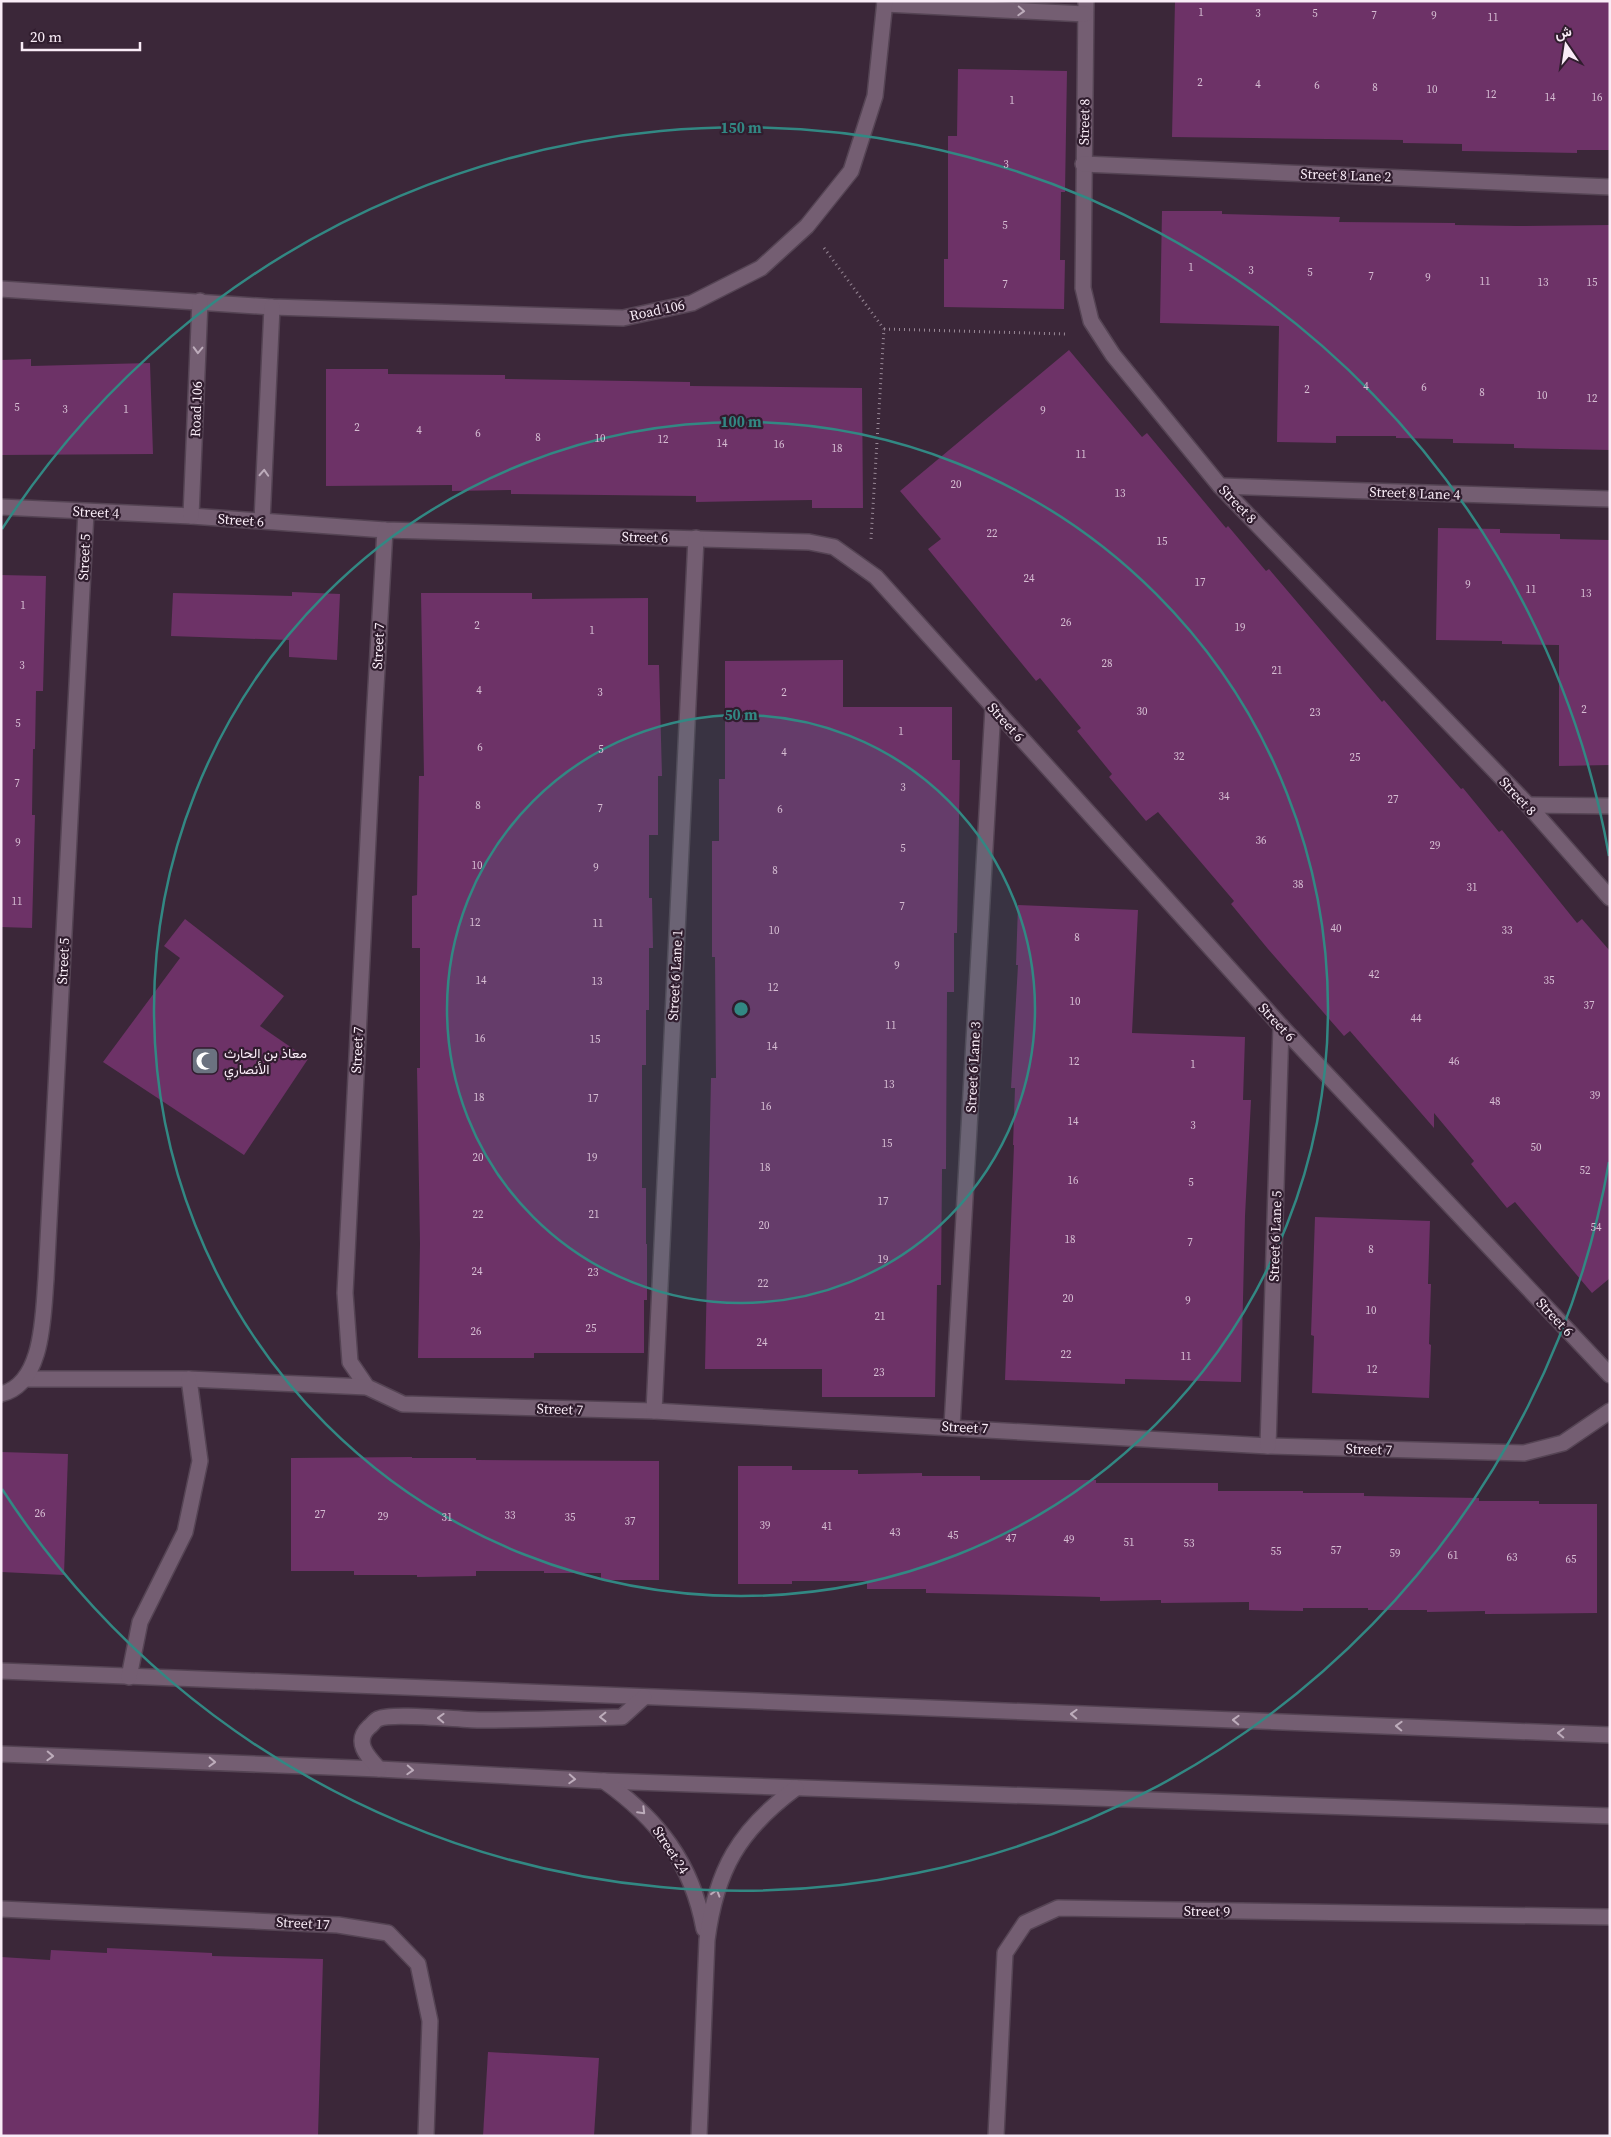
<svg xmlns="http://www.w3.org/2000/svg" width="1611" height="2137" viewBox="0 0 1611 2137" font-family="'Source Serif 4',Vazirmatn,serif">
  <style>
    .building { fill: #6d3267 }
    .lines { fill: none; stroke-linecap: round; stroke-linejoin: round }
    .minor-casing { stroke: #554454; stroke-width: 18 }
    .path { stroke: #988896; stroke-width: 3; stroke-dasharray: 1 4; stroke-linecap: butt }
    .minor { stroke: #745e72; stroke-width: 15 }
    .oneway { stroke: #bdacbb }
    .ring { fill: none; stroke: #328883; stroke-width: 2.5 }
    .labels { text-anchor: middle; stroke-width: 4.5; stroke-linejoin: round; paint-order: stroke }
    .number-label { font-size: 11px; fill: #d6bed3 }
    .street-label { font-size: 14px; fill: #f9ecf7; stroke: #301d2e }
    .poi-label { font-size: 14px; fill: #f9ecf7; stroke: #301d2e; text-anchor: start }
    .centre { fill: #328883; stroke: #301d2e; stroke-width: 2.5 }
    .ring-label { font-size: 15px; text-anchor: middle; font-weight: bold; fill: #328883; stroke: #301d2e; stroke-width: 4.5; stroke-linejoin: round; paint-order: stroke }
  </style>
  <rect width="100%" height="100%" fill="#3b2739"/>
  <g class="building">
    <polygon points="1175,1 1610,1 1610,150 1577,150 1577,153 1521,152 1462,151 1462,144 1403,143 1403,140 1172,137"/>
    <polygon points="958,69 1067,71 1065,192 1061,192 1060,260 1065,260 1064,309 944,307 944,259 948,259 948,136 957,136"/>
    <polygon points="1162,211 1222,211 1222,214 1340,217 1339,222 1455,223 1455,225 1518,226 1610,225 1610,450 1514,448 1514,444 1453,443 1453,439 1396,438 1396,436 1336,436 1336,443 1277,442 1279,326 1160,323"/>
    <polygon points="1069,350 1142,437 1147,433 1226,528 1228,526 1266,571 1269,569 1382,702 1384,700 1461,789 1463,788 1499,832 1502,830 1577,923 1582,919 1610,951 1610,1278 1592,1293 1515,1202 1507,1208 1471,1164 1474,1161 1434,1113 1434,1128 1350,1031 1344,1036 1268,949 1231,904 1234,901 1158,812 1146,821 1109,777 1112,774 1077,731 1081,728 1040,678 1036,681 928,549 941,539 900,491"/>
    <polygon points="31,359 31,366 150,363 153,454 1,455 1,360"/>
    <polygon points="326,369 388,369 388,374 505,375 505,379 690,382 690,386 862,388 863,508 812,508 812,500 696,502 696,496 511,494 511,490 452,491 452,485 326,486"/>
    <polygon points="1438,528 1500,529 1500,533 1560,534 1560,539 1610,540 1610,765 1559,766 1559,645 1502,644 1502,641 1436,640"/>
    <polygon points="1,575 46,576 43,691 36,691 35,749 33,749 32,815 35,815 32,928 1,927"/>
    <polygon points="292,592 340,594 337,660 289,657 289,640 171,636 173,593 292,596"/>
    <polygon points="421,593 532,593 532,599 648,598 648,665 659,665 662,776 658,776 658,835 649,835 649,898 652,898 653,948 649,948 649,1010 646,1010 646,1065 642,1065 642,1188 646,1188 646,1244 647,1244 647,1300 644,1300 644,1353 534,1353 534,1358 418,1358 420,1244 417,1068 420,1068 420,948 412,948 412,896 417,895 419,776 424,776"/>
    <polygon points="843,660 843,707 952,707 952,760 960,760 957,933 954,933 954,992 947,992 946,1169 942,1169 941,1285 937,1285 935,1397 822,1397 822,1369 705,1369 711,1078 716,1078 715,957 712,957 712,841 719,841 719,779 725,779 725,661"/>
    <polygon points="1018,905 1138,910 1132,1033 1245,1037 1243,1100 1251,1100 1245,1216 1241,1382 1125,1379 1125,1384 1005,1380 1014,1145 1013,1145 1015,1088 1011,1088 1018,965 1016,965"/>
    <polygon points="185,919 284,996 260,1026 308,1059 244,1155 103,1062 180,958 164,946"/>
    <polygon points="1315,1217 1430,1221 1428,1284 1431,1284 1429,1344 1431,1345 1429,1398 1312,1393 1314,1336 1311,1335"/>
    <polygon points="1,1452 68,1454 64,1575 1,1572"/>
    <polygon points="412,1457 412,1458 476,1458 476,1460 659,1461 659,1580 601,1580 601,1573 544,1573 544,1571 476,1571 476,1576 417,1577 417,1575 354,1575 354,1571 291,1571 291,1458"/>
    <polygon points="738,1466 792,1466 792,1470 858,1470 858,1474 922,1473 922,1476 980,1476 980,1480 1096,1480 1096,1483 1218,1483 1218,1491 1303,1491 1303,1493 1364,1493 1364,1496 1479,1498 1479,1501 1539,1501 1539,1504 1597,1504 1597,1613 1485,1614 1485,1611 1427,1612 1427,1610 1368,1610 1368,1608 1303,1608 1303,1611 1249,1610 1249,1602 1161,1603 1161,1600 1100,1601 1100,1597 926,1593 926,1589 867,1589 867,1581 792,1581 792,1584 738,1584"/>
    <polygon points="107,1948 212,1953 212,1956 323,1959 318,2136 1,2136 1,1957 50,1960 51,1950 107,1953"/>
    <polygon points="488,2052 599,2058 594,2136 483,2136"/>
  </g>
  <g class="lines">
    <g class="minor-casing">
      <g id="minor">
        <polyline points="1086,1 1083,288 1091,321 1113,355 1220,486 1528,805 1610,898"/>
        <polyline points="885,4 1085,14"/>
        <polyline points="1083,164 1610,187"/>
        <polyline points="1,289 272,307 623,318 692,303 761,268 807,226 851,171 875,96 885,1"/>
        <polyline points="1220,486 1610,499"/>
        <polyline points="1,507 191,516 385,530 809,542 834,547 876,577 1281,1026 1610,1375"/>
        <polyline points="191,516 200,301"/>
        <polyline points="262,521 272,307"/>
        <polyline points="385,530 374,721 345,1293 350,1362 367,1387 403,1404 654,1411 1268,1446 1524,1453 1563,1443 1610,1411"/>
        <polyline points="1528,805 1610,806"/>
        <polyline points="25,1379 189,1379 367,1387"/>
        <path d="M1,1394C44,1384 43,1314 46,1279L86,512"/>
        <polyline points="654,1411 696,538"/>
        <polyline points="952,1426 993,708"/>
        <polyline points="1268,1446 1281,1026"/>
        <polyline points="1,1671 1610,1735"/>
        <polyline points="129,1677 140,1622 185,1532 200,1461 189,1379"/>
        <polyline points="1,1754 379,1769 604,1781 1610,1816"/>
        <path d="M379,1769C368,1757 353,1742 369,1727C372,1725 375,1720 378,1719C391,1712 461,1720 481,1720C528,1720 575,1718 622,1717L644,1697"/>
        <path d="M604,1781C658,1819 692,1863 704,1929"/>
        <polyline points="1,1909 338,1925 388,1933 418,1964 430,2021 426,2136"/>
        <path d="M699,2136L707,1940C716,1870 739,1830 796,1788"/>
        <polyline points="996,2136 1005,1953 1025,1923 1058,1908 1610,1917"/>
      </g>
    </g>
    <g class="path">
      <polyline points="824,248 884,329 871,539"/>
      <polyline points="884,329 1066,334"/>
    </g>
    <use href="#minor" class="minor"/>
  </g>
  <defs><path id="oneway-chevron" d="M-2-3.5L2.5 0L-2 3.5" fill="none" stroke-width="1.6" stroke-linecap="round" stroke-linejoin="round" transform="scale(1.25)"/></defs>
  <g class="oneway">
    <use href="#oneway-chevron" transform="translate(1021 11) rotate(3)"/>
    <use href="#oneway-chevron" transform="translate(198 350) rotate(92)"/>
    <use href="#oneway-chevron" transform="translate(264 473) rotate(-87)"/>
    <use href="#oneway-chevron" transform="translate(1074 1714) rotate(-178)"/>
    <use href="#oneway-chevron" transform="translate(603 1717) rotate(179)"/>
    <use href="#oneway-chevron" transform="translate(441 1718) rotate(-178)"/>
    <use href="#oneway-chevron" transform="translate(1236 1720) rotate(-178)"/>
    <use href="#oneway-chevron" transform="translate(1399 1726) rotate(-178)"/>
    <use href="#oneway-chevron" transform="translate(1561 1733) rotate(-178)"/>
    <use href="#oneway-chevron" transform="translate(50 1756) rotate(2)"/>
    <use href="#oneway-chevron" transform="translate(212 1762) rotate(2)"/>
    <use href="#oneway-chevron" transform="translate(410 1770) rotate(3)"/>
    <use href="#oneway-chevron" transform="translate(572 1779) rotate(3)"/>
    <use href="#oneway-chevron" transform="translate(642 1811) rotate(45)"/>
    <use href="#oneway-chevron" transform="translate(716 1893) rotate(-73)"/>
  </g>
  <circle cx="741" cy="1009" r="294" fill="#328883" fill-opacity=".12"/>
  <g class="ring">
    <circle cx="741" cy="1009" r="294"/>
    <circle cx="741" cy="1009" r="587"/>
    <path d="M1609 1162A881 881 0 0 1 2 1489M2 529A881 881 0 0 1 1609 856"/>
  </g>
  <defs>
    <g id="mosque-square" transform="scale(1.4375)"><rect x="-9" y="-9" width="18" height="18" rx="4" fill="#6b7280" stroke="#301d2e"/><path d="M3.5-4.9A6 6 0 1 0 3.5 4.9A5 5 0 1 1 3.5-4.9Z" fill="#fff"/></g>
  </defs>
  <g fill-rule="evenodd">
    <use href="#mosque-square" x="205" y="1061"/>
  </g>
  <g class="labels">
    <g class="number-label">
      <text x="1201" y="16">1</text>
      <text x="1258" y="17">3</text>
      <text x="1315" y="17">5</text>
      <text x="1374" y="19">7</text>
      <text x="1434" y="19">9</text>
      <text x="1493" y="21">11</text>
      <text x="1200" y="86">2</text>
      <text x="1258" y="88">4</text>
      <text x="1317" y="89">6</text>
      <text x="1375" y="91">8</text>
      <text x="1432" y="93">10</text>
      <text x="1491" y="98">12</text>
      <text x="1550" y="101">14</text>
      <text x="1597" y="101">16</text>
      <text x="1012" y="104">1</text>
      <text x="1006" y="168">3</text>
      <text x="1005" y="229">5</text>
      <text x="1191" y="271">1</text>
      <text x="1251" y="274">3</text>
      <text x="1310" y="276">5</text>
      <text x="1371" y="280">7</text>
      <text x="1428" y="281">9</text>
      <text x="1485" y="285">11</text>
      <text x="1543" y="286">13</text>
      <text x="1592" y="286">15</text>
      <text x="1005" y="288">7</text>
      <text x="1366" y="390">4</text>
      <text x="1424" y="391">6</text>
      <text x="1307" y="393">2</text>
      <text x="1482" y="396">8</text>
      <text x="1542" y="399">10</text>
      <text x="1592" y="402">12</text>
      <text x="17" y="411">5</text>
      <text x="65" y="413">3</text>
      <text x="126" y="413">1</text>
      <text x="1043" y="414">9</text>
      <text x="357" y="431">2</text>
      <text x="419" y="434">4</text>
      <text x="478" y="437">6</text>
      <text x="538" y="441">8</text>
      <text x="600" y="442">10</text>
      <text x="663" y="443">12</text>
      <text x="722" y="447">14</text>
      <text x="779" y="448">16</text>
      <text x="837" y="452">18</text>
      <text x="1081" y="458">11</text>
      <text x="956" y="488">20</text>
      <text x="1120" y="497">13</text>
      <text x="992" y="537">22</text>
      <text x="1162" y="545">15</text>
      <text x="1029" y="582">24</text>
      <text x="1200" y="586">17</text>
      <text x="1468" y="588">9</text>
      <text x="1531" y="593">11</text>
      <text x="1586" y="597">13</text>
      <text x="23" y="609">1</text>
      <text x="1066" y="626">26</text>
      <text x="477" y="629">2</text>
      <text x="1240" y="631">19</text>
      <text x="592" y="634">1</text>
      <text x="1107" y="667">28</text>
      <text x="22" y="669">3</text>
      <text x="1277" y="674">21</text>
      <text x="479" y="694">4</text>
      <text x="600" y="696">3</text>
      <text x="784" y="696">2</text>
      <text x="1584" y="713">2</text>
      <text x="1142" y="715">30</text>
      <text x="1315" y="716">23</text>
      <text x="18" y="727">5</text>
      <text x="901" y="735">1</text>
      <text x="480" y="751">6</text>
      <text x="601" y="753">5</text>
      <text x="784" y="756">4</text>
      <text x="1179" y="760">32</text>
      <text x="1355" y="761">25</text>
      <text x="17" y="787">7</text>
      <text x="903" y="791">3</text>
      <text x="1224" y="800">34</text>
      <text x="1393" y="803">27</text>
      <text x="478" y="809">8</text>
      <text x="600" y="812">7</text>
      <text x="780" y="813">6</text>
      <text x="1261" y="844">36</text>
      <text x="18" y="846">9</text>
      <text x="1435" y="849">29</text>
      <text x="903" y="852">5</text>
      <text x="477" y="869">10</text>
      <text x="596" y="871">9</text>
      <text x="775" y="874">8</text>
      <text x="1298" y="888">38</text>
      <text x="1472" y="891">31</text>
      <text x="17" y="905">11</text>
      <text x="902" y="910">7</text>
      <text x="475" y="926">12</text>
      <text x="598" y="927">11</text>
      <text x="1336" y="932">40</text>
      <text x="774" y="934">10</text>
      <text x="1507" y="934">33</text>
      <text x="1077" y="941">8</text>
      <text x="897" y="969">9</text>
      <text x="1374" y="978">42</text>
      <text x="481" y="984">14</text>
      <text x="1549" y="984">35</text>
      <text x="597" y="985">13</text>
      <text x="773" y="991">12</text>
      <text x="1075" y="1005">10</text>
      <text x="1589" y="1009">37</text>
      <text x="1416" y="1022">44</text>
      <text x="891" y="1029">11</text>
      <text x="480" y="1042">16</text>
      <text x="595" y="1043">15</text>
      <text x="772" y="1050">14</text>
      <text x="1074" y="1065">12</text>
      <text x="1454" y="1065">46</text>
      <text x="1193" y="1068">1</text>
      <text x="889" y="1088">13</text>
      <text x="1595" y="1099">39</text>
      <text x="479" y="1101">18</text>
      <text x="593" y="1102">17</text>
      <text x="1495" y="1105">48</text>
      <text x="766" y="1110">16</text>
      <text x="1073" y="1125">14</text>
      <text x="1193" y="1129">3</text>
      <text x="887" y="1147">15</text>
      <text x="1536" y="1151">50</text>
      <text x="478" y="1161">20</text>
      <text x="592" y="1161">19</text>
      <text x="765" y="1171">18</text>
      <text x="1585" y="1174">52</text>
      <text x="1073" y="1184">16</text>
      <text x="1191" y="1186">5</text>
      <text x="883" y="1205">17</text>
      <text x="478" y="1218">22</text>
      <text x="594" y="1218">21</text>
      <text x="764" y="1229">20</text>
      <text x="1596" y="1231">54</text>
      <text x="1070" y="1243">18</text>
      <text x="1190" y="1246">7</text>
      <text x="1371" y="1253">8</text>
      <text x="883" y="1263">19</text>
      <text x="477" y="1275">24</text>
      <text x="593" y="1276">23</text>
      <text x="763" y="1287">22</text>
      <text x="1068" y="1302">20</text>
      <text x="1188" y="1304">9</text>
      <text x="1371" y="1314">10</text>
      <text x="880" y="1320">21</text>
      <text x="591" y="1332">25</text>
      <text x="476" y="1335">26</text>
      <text x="762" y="1346">24</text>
      <text x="1066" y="1358">22</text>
      <text x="1186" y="1360">11</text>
      <text x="1372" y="1373">12</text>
      <text x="879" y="1376">23</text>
      <text x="40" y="1517">26</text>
      <text x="320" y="1518">27</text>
      <text x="510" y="1519">33</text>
      <text x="383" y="1520">29</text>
      <text x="447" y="1521">31</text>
      <text x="570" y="1521">35</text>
      <text x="630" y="1525">37</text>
      <text x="765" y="1529">39</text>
      <text x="827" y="1530">41</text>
      <text x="895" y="1536">43</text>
      <text x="953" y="1539">45</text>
      <text x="1011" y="1542">47</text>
      <text x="1069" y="1543">49</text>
      <text x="1129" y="1546">51</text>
      <text x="1189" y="1547">53</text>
      <text x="1336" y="1554">57</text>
      <text x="1276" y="1555">55</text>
      <text x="1395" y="1557">59</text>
      <text x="1453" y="1559">61</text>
      <text x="1512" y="1561">63</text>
      <text x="1571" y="1563">65</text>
    </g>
    <g class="street-label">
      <text transform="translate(1084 122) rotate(-89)" y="5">Street 8</text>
      <text transform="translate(1346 175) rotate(2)" y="5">Street 8 Lane 2</text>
      <text transform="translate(657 310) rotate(-12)" y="5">Road 106</text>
      <text transform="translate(196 409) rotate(-88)" y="5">Road 106</text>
      <text transform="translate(1415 493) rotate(2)" y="5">Street 8 Lane 4</text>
      <text transform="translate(1238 504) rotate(46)" y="5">Street 8</text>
      <text transform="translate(96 512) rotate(3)" y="5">Street 4</text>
      <text transform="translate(241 520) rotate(4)" y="5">Street 6</text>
      <text transform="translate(645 537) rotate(2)" y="5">Street 6</text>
      <text transform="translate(84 557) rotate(-87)" y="5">Street 5</text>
      <text transform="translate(378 646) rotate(-87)" y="5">Street 7</text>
      <text transform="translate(1006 722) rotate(48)" y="5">Street 6</text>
      <text transform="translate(1518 796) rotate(47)" y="5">Street 8</text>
      <text transform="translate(63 961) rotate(-87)" y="5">Street 5</text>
      <text transform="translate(675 975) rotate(-87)" y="5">Street 6 Lane 1</text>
      <text transform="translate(1277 1022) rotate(47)" y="5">Street 6</text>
      <text transform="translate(357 1050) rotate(-87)" y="5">Street 7</text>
      <text transform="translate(973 1067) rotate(-87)" y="5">Street 6 Lane 3</text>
      <text transform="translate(1275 1236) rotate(-88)" y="5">Street 6 Lane 5</text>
      <text transform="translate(1555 1317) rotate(47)" y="5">Street 6</text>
      <text transform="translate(560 1409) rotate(2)" y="5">Street 7</text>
      <text transform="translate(965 1427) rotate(3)" y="5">Street 7</text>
      <text transform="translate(1369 1449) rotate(2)" y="5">Street 7</text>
      <text transform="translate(671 1850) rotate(57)" y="5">Street 24</text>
      <text transform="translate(1207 1911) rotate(1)" y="5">Street 9</text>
      <text transform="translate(303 1923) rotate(3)" y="5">Street 17</text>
    </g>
    <g class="poi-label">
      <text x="224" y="1058">معاذ بن الحارث<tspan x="224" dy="16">الأنصاري</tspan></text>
    </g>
  </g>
  <circle cx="741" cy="1009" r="8" class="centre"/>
  <g class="ring-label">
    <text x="741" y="133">150 m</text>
    <text x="741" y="427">100 m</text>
    <text x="741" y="720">50 m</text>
  </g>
  <rect width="1611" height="2137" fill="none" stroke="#f9ecf7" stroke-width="5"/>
  <g transform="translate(1566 45) rotate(347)" stroke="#301d2e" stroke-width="4" paint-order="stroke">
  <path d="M0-4L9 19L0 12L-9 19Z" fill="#f9ecf7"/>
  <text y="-8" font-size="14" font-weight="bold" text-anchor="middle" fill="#f9ecf7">ش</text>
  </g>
  <path d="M22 42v8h118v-8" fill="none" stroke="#f9ecf7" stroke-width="2.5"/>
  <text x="30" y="42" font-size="15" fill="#f9ecf7" stroke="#301d2e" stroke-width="4" paint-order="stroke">20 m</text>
</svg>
